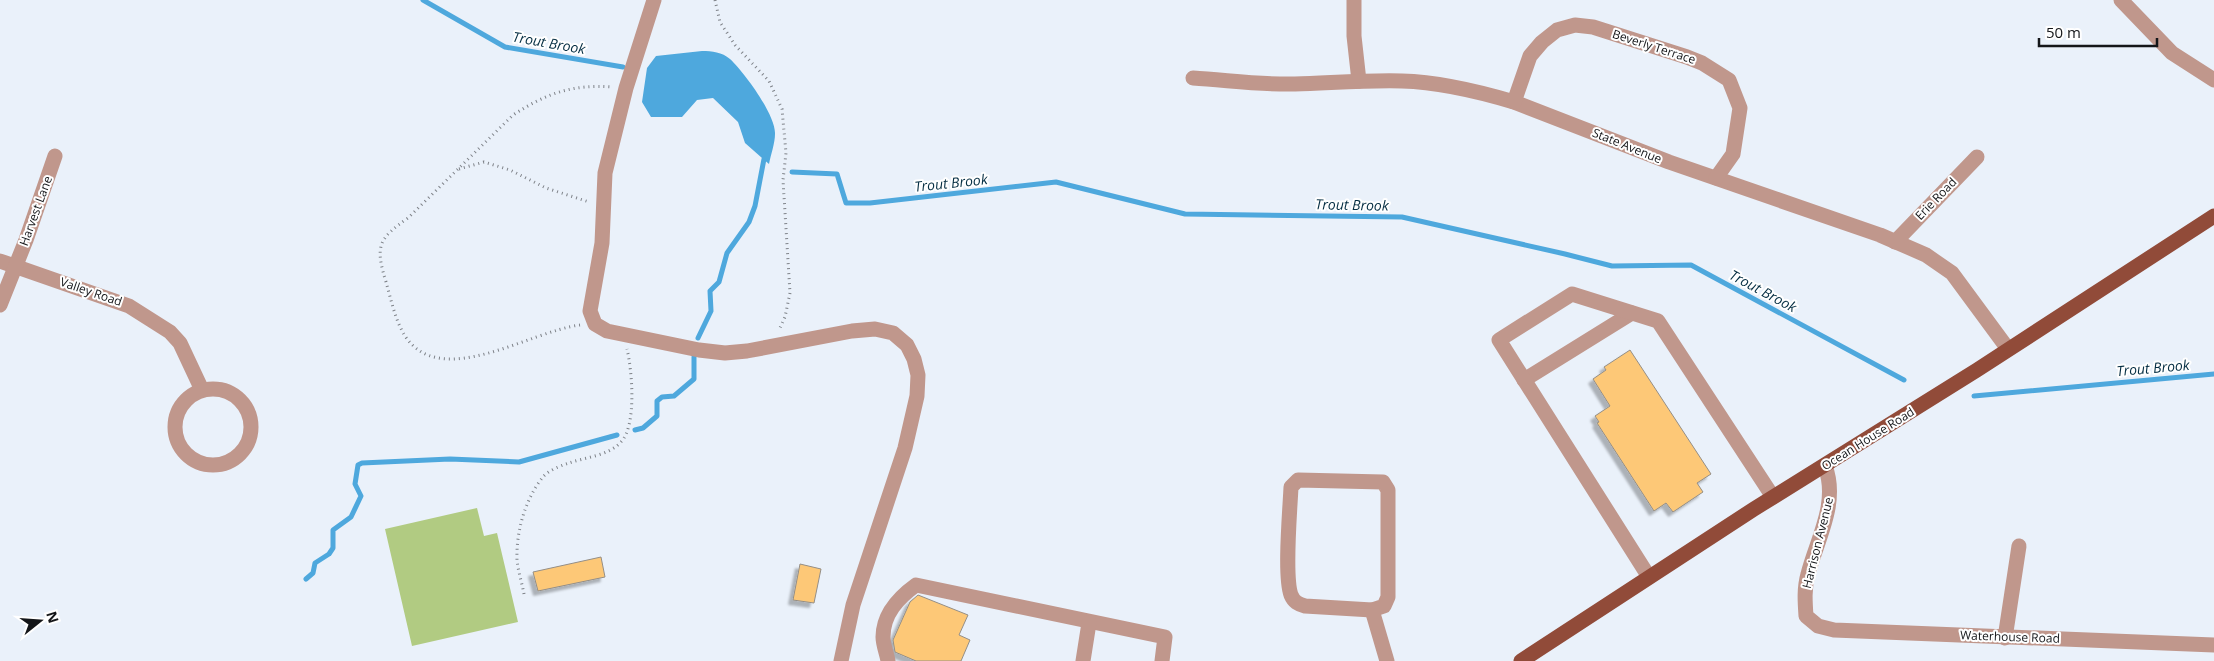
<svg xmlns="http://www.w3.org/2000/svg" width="2214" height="661" viewBox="0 0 2214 661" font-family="'Open Sans',sans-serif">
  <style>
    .green { fill: #b1cb82 }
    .water { fill: #4ea8dd }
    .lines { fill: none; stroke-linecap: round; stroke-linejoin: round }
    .stream { stroke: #4ea8dd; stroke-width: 5 }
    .building { fill: #fdc877; stroke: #948e86; filter: url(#shadow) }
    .path { stroke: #7e8288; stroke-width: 3; stroke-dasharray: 1 4; stroke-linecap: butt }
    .minor { stroke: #c0978c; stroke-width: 15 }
    .major { stroke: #914b39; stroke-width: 15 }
    .labels { text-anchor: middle; stroke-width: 4; stroke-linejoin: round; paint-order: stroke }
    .street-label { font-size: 12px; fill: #141619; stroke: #fff }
    .water-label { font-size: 14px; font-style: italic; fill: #042d42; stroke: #fff }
  </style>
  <defs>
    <filter id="shadow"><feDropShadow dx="-4.5" dy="4.5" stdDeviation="1" flood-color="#0004"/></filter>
  </defs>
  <rect width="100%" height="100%" fill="#eaf1fa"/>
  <polygon class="green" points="477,508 484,536 497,533 518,622 412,646 385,529"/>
  <path class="water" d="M702,51C712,51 722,52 730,59C744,72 776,115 775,134C775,143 771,154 769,164L745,143L738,122L713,98L697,100L682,117H651L642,102L647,68L656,56Z"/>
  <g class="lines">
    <g class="stream">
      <polyline points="423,0 505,47 623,67"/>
      <polyline points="792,172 837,174 846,203 870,203 1056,182 1185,214 1402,217 1565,254 1612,266 1691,265 1904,380"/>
      <polyline points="698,338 711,311 710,291 719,282 727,253 749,222 755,206 764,159"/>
      <polyline points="1974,396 2214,374"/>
      <polyline points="635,430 643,428 657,416 657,401 662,397 674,396 694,379 694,357"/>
      <polyline points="306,579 313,573 315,563 329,554 333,548 333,530 351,517 361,496 355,484 358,465 362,463 450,459 519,462 617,435"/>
    </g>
  </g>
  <g class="building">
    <polygon points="1630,350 1711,474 1697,483 1703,492 1673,512 1666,503 1654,511 1597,423 1599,422 1595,416 1610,406 1593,379 1606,370 1604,367"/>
    <polygon points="601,557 605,577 538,591 533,572"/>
    <polygon points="800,564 821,569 814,603 793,600"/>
    <polygon points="918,595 968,615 959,635 970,640 961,661 916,661 895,652 893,640 910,602"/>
  </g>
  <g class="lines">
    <g class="path">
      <polyline points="715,0 720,22 735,45 769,81 782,109 786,153 783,180 790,293 785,317 779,330"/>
      <polyline points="459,169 484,162 510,170 546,188 589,202"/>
      <path d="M580,325C530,331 441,391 405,336C395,320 391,299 386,282C375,246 378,239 408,218L513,115C547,93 573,84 613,87"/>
      <path d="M524,594C522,583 518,571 517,560C516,532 525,499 543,477C549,470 560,466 569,463C586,457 608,456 621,442C637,425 632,370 627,349"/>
    </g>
    <g class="minor">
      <polyline points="654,0 626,88 605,173 602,243 590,311 595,324 607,331 699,350 725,353 747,351 852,331 875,329 893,333 907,345 914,359 918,375 917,396 905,448 853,605 841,661"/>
      <polyline points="1354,0 1354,36 1359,81"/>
      <polyline points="2121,0 2172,53 2214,80"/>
      <path d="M1193,78C1227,80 1262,85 1295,84C1331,83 1366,80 1402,81C1440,82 1477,91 1514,102L1669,162L1880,235L1926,255L1952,273L2008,349"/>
      <polyline points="1514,102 1530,56 1542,42 1557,30 1575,25 1593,27 1687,57 1702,63 1729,80 1740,108 1733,154 1716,178"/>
      <polyline points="1895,242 1977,157"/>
      <polyline points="0,261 129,306 170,332 180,343 202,390"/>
      <polyline points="0,305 26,240 55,156"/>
      <polyline points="1524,380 1632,313"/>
      <circle cx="213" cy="427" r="38"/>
      <path d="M1825,466C1839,503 1817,539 1808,574C1804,588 1805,602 1806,616L1818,626L1834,630L2214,645"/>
      <path d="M1298,480L1383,482L1388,490V597L1384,606L1372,610L1305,606C1298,604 1294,602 1291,595C1284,576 1290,510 1291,487Z"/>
      <polyline points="1649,577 1499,340 1572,294 1658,321 1773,497"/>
      <polyline points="1372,610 1387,661"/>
      <polyline points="2005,638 2019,546"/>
      <path d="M888,661C887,654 883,645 883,637C883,614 898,598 916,585L1165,637L1162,661"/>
      <polyline points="1083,661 1089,623"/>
    </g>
    <polyline class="major" points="1521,661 1754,509 1977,370 2214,216"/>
  </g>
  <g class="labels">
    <g class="street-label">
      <text transform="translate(1654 47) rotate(18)" y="4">Beverly Terrace</text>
      <text transform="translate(1627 146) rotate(22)" y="4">State Avenue</text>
      <text transform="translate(1936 199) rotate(-46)" y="4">Erie Road</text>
      <text transform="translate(36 211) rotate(-70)" y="4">Harvest Lane</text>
      <text transform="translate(91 292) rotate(19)" y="4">Valley Road</text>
      <text transform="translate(1868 439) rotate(-32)" y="4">Ocean House Road</text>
      <text transform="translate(1818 543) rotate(-76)" y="4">Harrison Avenue</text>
      <text transform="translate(2010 637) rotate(2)" y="4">Waterhouse Road</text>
    </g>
    <g class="water-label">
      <text transform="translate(549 43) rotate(10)" y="5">Trout Brook</text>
      <text transform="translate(951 183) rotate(-6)" y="5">Trout Brook</text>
      <text transform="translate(1352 205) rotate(1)" y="5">Trout Brook</text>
      <text transform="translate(1763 291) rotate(28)" y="5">Trout Brook</text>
      <text transform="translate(2153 368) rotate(-5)" y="5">Trout Brook</text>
    </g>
  </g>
  <g transform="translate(40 621) rotate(73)" stroke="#ffffff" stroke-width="4" paint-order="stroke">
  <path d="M0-4L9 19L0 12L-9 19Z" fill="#141619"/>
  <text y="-8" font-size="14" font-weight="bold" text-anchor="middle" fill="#141619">N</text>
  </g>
  <path d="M2039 38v8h118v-8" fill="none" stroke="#141619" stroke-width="2.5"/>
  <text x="2046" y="38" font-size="15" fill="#141619" stroke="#ffffff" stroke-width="4" paint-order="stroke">50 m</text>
</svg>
